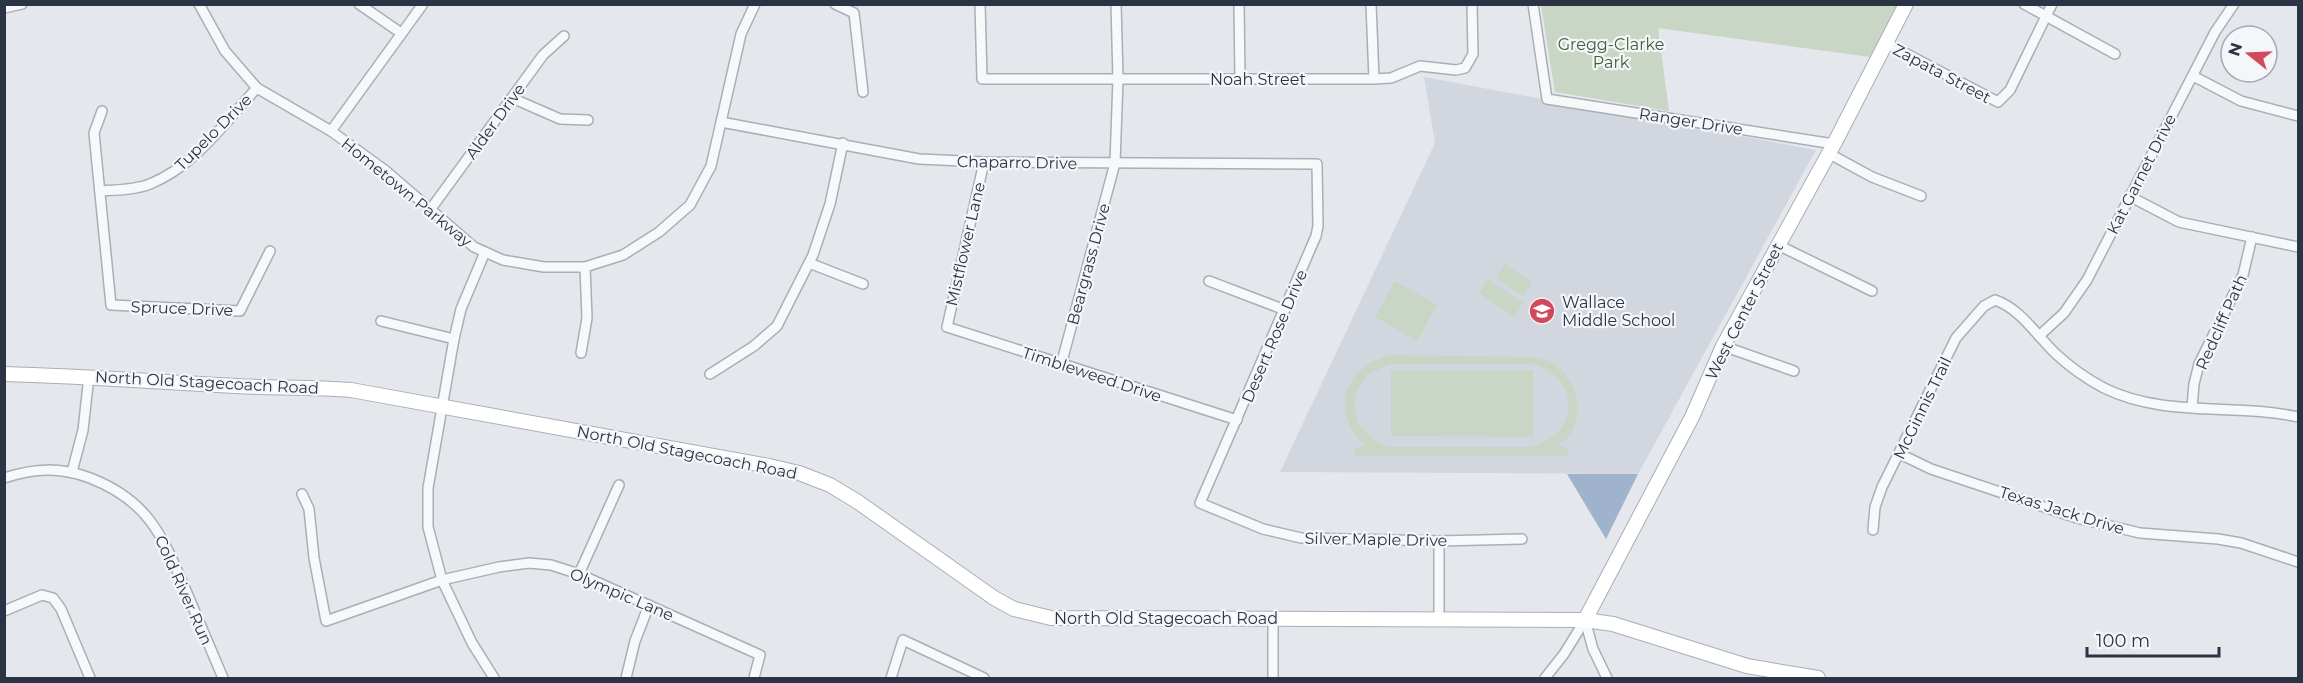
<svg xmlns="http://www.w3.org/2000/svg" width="2303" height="683" viewBox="0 0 2303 683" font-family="Montserrat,sans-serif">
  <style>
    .built { fill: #d2d6de }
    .green { fill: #c9d6c5; fill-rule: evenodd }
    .water { fill: #9fb4cc }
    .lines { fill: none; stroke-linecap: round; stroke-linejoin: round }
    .street-casing { stroke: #a9aeb7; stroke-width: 12 }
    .secondary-casing { stroke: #a9aeb7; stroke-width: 16 }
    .street { stroke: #f7f8fa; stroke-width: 9 }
    .secondary { stroke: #fff; stroke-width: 14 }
    .labels { text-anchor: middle; stroke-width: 4.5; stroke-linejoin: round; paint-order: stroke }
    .park-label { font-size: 16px; fill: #3f6138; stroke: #f4f6f9 }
    .street-label { font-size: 16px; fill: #2b3445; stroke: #f4f6f9 }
    .poi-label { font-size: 16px; fill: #2b3445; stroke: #f4f6f9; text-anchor: start }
  </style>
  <rect width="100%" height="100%" fill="#e4e7ec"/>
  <polygon class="built" points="1424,77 1816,150 1638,474 1280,472 1435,143"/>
  <g class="green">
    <polygon points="1541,5 1541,4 1897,5 1870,57 1658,28 1669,111 1555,92"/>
    <polygon points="1505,264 1532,282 1523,296 1496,278"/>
    <polygon points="1488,280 1523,303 1514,317 1479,293"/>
    <polygon points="1395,281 1437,305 1417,341 1375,317"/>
    <path d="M1392,355L1532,357C1538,358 1546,359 1551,362C1576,376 1587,413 1568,437C1565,440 1560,443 1557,446L1568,448L1567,456H1355L1356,447L1366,446C1328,412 1344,365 1392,355ZM1391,364H1530C1583,374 1580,438 1529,447H1389L1376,441L1359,425L1354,406L1356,393L1368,374Z"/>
    <polygon points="1391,370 1533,370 1533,437 1391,436"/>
  </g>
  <polygon class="water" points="1567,474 1638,474 1606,539"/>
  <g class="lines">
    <g class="street-casing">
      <g id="street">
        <polyline points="199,4 225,51 257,88 331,131 386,171 474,247 503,260 544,267 585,267 623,255 659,232 690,205 711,166 741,34 755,4"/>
        <polyline points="359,4 401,33"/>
        <polyline points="835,4 854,13 863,92"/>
        <polyline points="980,4 982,79 1374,79 1391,78 1420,66 1456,70 1465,68 1473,54 1472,4"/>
        <polyline points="1239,4 1240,79"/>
        <polyline points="1371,4 1374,79"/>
        <polyline points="1533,4 1547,99 1834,144"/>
        <polyline points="2024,4 2115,54"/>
        <polyline points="4,8 22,4"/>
        <polyline points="1886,43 1998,102 2010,90 2052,4"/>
        <polyline points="2193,76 2241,101 2298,116"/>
        <polyline points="512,98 560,119 588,120"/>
        <polyline points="102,111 94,133 111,305 240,311 270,251"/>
        <polyline points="721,122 919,159 984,162 1317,164 1318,226 1316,236 1200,503 1263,529 1301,538 1439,541 1522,539"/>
        <polyline points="331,131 423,4"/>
        <polyline points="1828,153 1872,177 1921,196"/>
        <polyline points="984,162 947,327 1237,420"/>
        <path d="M100,191C116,190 135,190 150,184C195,166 225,122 257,88"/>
        <polyline points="2129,196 2179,222 2298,247"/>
        <polyline points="430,210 543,55 564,36"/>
        <polyline points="1778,245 1872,291"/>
        <polyline points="485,252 461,309 454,339 428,488 428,527 442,580 472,643 494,678"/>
        <polyline points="809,263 863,284"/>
        <polyline points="1209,281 1285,310"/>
        <polyline points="381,321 454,339"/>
        <polyline points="2039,336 2064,313 2087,280 2215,32 2234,4"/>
        <polyline points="1723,346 1794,371"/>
        <polyline points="581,353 587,318 585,267"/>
        <polyline points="1061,365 1115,163 1118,79 1116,4"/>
        <polyline points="710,374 754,346 777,326 813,255 830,204 843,143"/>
        <polyline points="2192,407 2194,384 2199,364 2243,275 2252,237"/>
        <polyline points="1900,454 1931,469 2077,518 2140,533 2218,539 2241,543 2298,562"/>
        <polyline points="72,472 83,430 89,376"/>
        <path d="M4,478C35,468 60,467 90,478C150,501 163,538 187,593C199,622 211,650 223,678"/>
        <polyline points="302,494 309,509 314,558 326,621 442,580 499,567 529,563 551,565 579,574 760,655 754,678"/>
        <path d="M1873,530L1875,507L1882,487L1956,338L1984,306L1995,300C2021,309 2036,335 2056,354C2070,367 2087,379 2104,388C2164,418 2235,403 2298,417"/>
        <polyline points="1439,541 1439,619"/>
        <polyline points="579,574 619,485"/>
        <polyline points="4,611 42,595 53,598 61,609 90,678"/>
        <polyline points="1585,620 1593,649 1607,678"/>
        <polyline points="626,678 635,641 649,605"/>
        <polyline points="891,678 903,640 984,678"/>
        <polyline points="1273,678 1273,619"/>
        <polyline points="1545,678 1564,654 1585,620"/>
      </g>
    </g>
    <g class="secondary-casing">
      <g id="secondary">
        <path d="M4,374C82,376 159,382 237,386C275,388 313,387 351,390L769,466L799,473L830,485L858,502L994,598L1014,609L1051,618L1585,620L1613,624L1747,666L1818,678"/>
        <polyline points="1585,620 1692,417 1723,346 1834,144 1906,4"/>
      </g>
    </g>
    <use href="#street" class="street"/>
    <use href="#secondary" class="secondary"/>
  </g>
  <defs>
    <g id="school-disc" transform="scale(1.35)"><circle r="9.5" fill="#d1495b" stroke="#f4f6f9"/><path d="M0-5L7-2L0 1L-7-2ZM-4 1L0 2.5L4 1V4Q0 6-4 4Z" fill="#fff"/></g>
  </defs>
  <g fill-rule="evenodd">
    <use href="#school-disc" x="1542" y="311"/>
  </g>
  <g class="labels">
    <g class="park-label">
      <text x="1611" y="50">Gregg-Clarke<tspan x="1611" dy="18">Park</tspan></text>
    </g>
    <g class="street-label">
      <text transform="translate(1942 73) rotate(28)" y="6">Zapata Street</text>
      <text x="1258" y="85">Noah Street</text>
      <text transform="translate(495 121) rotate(-54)" y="6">Alder Drive</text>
      <text transform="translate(1691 121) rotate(9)" y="6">Ranger Drive</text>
      <text transform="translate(213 132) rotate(-45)" y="6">Tupelo Drive</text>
      <text transform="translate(1017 162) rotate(1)" y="6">Chaparro Drive</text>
      <text transform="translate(2141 174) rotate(-63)" y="6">Kat Garnet Drive</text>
      <text transform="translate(407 192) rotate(39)" y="6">Hometown Parkway</text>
      <text transform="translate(965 244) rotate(-77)" y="6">Mistflower Lane</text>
      <text transform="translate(1088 264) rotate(-75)" y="6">Beargrass Drive</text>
      <text transform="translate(182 308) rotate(2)" y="6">Spruce Drive</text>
      <text transform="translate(1744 311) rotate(-63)" y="6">West Center Street</text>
      <text transform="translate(2221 322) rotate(-66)" y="6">Redcliff Path</text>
      <text transform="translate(1274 336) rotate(-67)" y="6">Desert Rose Drive</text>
      <text transform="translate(1092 374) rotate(18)" y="6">Timbleweed Drive</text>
      <text transform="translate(207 382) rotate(3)" y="6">North Old Stagecoach Road</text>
      <text transform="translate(1922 408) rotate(-64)" y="6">McGinnis Trail</text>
      <text transform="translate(687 452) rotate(11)" y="6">North Old Stagecoach Road</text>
      <text transform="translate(2062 510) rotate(17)" y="6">Texas Jack Drive</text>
      <text transform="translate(1376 539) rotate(1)" y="6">Silver Maple Drive</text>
      <text transform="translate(184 590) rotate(66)" y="6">Cold River Run</text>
      <text transform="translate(622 594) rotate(23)" y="6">Olympic Lane</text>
      <text x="1166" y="624">North Old Stagecoach Road</text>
    </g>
    <g class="poi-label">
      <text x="1562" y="308">Wallace<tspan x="1562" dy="18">Middle School</tspan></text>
    </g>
  </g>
  <rect width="2303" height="683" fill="none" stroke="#2b3445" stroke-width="12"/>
  <g transform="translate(2249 54) rotate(288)"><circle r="28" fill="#f4f6f9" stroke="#a4a8b1" stroke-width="1.5"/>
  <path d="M0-4.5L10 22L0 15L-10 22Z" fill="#d1495b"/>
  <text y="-9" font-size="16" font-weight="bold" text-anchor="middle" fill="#2b3445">N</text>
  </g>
  <path d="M2087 647v9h132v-9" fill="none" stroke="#2b3445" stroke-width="3"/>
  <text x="2096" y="647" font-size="18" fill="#2b3445" stroke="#f4f6f9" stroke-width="4.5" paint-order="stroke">100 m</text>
</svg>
